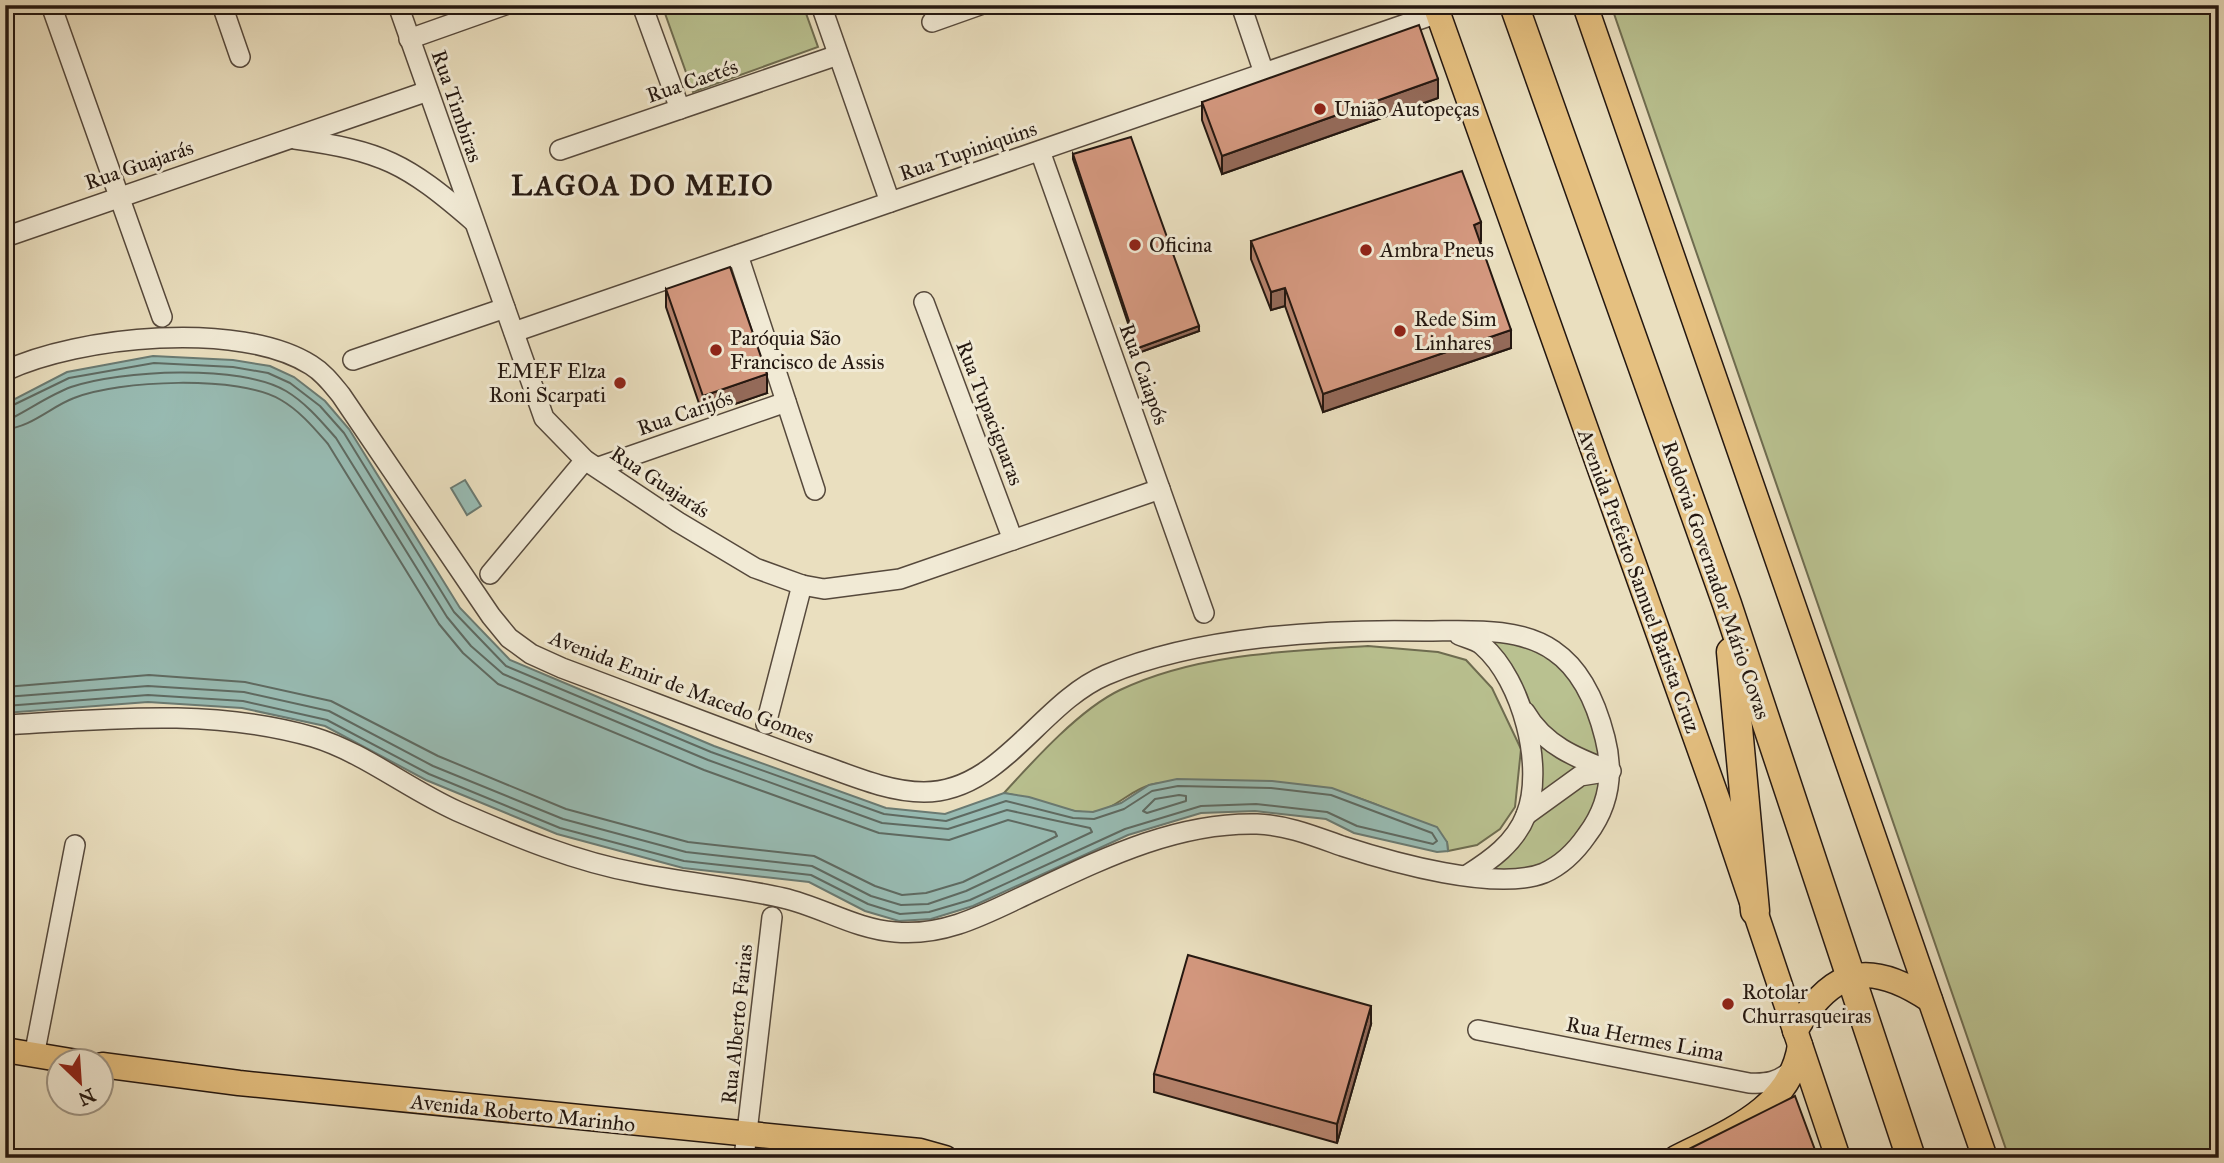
<svg xmlns="http://www.w3.org/2000/svg" width="2224" height="1163" viewBox="0 0 2224 1163" font-family="'IM FELL Great Primer',serif">
  <style>
    .green { fill: #b9c190; stroke: #6e6c50; stroke-width: 2 }
    .water { fill: #98bcb4; stroke: #6a7a72; stroke-width: 2 }
    .lines { fill: none; stroke-linecap: round; stroke-linejoin: round }
    .shore { stroke: #5e6a62; stroke-width: 2 }
    .minor-casing { stroke: #56493c; stroke-width: 22 }
    .major-casing { stroke: #241710; stroke-width: 27 }
    .highway-casing { stroke: #241710; stroke-width: 31 }
    .minor { stroke: #f1ead5; stroke-width: 19 }
    .major { stroke: #e5c080; stroke-width: 24 }
    .highway { stroke: #e5c080; stroke-width: 28 }
    .wall { fill: #b6836d; stroke: #241710; stroke-width: 2 }
    .shaded-wall { fill: #946a59; stroke: #241710; stroke-width: 2 }
    .building { fill: #d4987f; stroke: #241710; stroke-width: 2 }
    .poi-dot { fill: #8f2418; stroke: #f1ead5; stroke-width: 2.5 }
    .labels { text-anchor: middle; stroke-width: 6; stroke-linejoin: round; paint-order: stroke }
    .street-label { font-size: 21px; fill: #241710; stroke: #f1ead5 }
    .poi-label { font-size: 21px; fill: #241710; stroke: #f1ead5; text-anchor: start }
    .district-label { font-size: 28px; font-weight: bold; letter-spacing: 2px; fill: #241710; stroke: #f1ead5 }
  </style>
  <rect width="100%" height="100%" fill="#eadfbf"/>
  <filter id="stains"><feTurbulence type="fractalNoise" baseFrequency=".00286" numOctaves="4"/><feColorMatrix values="0 0 0 0 .2 0 0 0 0 .09 0 0 0 0 .02 0 0 0 .5 -.17"/></filter>
  <radialGradient id="worn" r=".72"><stop offset=".6" stop-color="#630" stop-opacity="0"/><stop offset="1" stop-color="#630" stop-opacity=".3"/></radialGradient>
  <g class="green">
    <polygon points="662,5 803,5 818,47 693,92"/>
    <polygon points="1611,5 2219,5 2219,1158 2009,1158"/>
    <polygon points="1506,633 1549,647 1588,693 1608,788 1551,870 1467,875 1526,815 1530,744 1482,644"/>
    <path d="M1368,646L1438,652L1466,660L1492,688L1521,749L1515,807L1500,829L1477,845L1448,851L1447,842C1361,787 1308,780 1209,783C1191,783 1167,780 1150,785C1130,790 1115,810 1093,812C1067,815 1031,797 1004,793C1034,760 1080,709 1120,690C1195,654 1286,651 1368,646Z"/>
  </g>
  <g class="water">
    <polygon points="153,356 233,360 270,366 294,377 325,401 349,429 460,608 510,660 714,746 886,808 945,814 1004,793 1029,797 1075,811 1093,812 1121,803 1149,785 1177,779 1272,781 1332,788 1437,827 1447,842 1448,851 1437,852 1354,833 1326,819 1255,811 1201,813 1128,835 973,906 931,919 899,921 865,911 809,882 683,868 557,834 426,780 325,726 242,708 148,702 5,713 5,404 67,372"/>
    <polygon points="465,480 481,506 467,515 451,488"/>
  </g>
  <g class="lines">
    <g class="shore">
      <polyline points="5,409 69,378 154,363 233,367 268,373 290,383 320,406 344,433 454,612 506,666 711,752 884,814 946,821 1006,801 1073,818 1094,819 1124,809 1152,791 1178,786 1271,788 1331,795 1432,833 1437,841 1433,844 1357,826 1327,812 1256,804 1201,806 1125,829 970,900 929,912 900,914 868,904 811,875 684,861 560,828 429,774 327,720 243,701 148,695 5,706"/>
      <path d="M5,418L14,417C33,407 52,394 71,387C120,370 241,364 286,391C306,403 321,421 336,438L447,617L471,646L503,674L708,760L882,823L948,829L1007,810L1090,828L1092,832L966,891L928,904L901,905L871,896L812,866L686,852L563,819L433,766L329,711L244,692L148,686L5,697"/>
      <path d="M5,429C30,428 52,406 74,398C118,380 240,375 281,400C300,411 314,428 328,444L439,624L463,653L498,684L704,770L879,833L949,840L1008,820L1055,832L1057,836L963,882L926,893L902,895L875,886L814,856L688,842L566,809L438,756L331,701L245,682L149,675L5,687"/>
      <polygon points="1179,795 1186,796 1186,801 1147,813 1143,811 1155,799"/>
    </g>
    <g class="minor-casing">
      <g id="minor">
        <polyline points="51,5 162,317"/>
        <polyline points="222,5 240,57"/>
        <polyline points="398,5 544,418 585,460 678,522 755,568 802,585 824,589 900,579 1160,489"/>
        <polyline points="642,5 680,109"/>
        <polyline points="821,5 890,202"/>
        <polyline points="1241,5 1264,73"/>
        <polyline points="932,22 980,5"/>
        <polyline points="409,39 505,5"/>
        <path d="M295,139C382,151 406,163 473,221"/>
        <polyline points="560,150 838,55"/>
        <polyline points="1040,151 1204,613"/>
        <polyline points="5,237 428,91"/>
        <polyline points="738,255 815,490"/>
        <polyline points="924,302 1013,540"/>
        <polyline points="514,332 1438,13"/>
        <polyline points="353,360 505,308"/>
        <path d="M5,371C79,336 240,320 311,365C324,373 332,384 341,395L491,616L509,638L531,654L562,668C645,699 727,731 810,761C846,773 886,792 924,792C1001,792 1040,703 1106,675C1198,636 1326,629 1425,631C1466,631 1519,626 1554,651C1582,670 1597,706 1605,738C1614,773 1609,806 1587,835C1576,851 1562,865 1544,873C1496,892 1391,862 1342,846C1314,836 1287,825 1257,824C1177,822 1104,858 1034,891C989,912 946,937 895,932C855,929 822,907 783,898C735,887 686,883 638,873C576,862 514,836 457,811C408,789 363,752 313,737C212,708 108,719 5,725"/>
        <polyline points="599,467 786,402"/>
        <polyline points="490,574 585,460"/>
        <path d="M1459,635C1466,638 1477,640 1483,646C1522,680 1545,767 1526,815C1515,843 1491,860 1467,875"/>
        <path d="M1525,712C1544,745 1576,758 1611,771L1580,776L1526,815"/>
        <polyline points="766,724 802,585"/>
        <path d="M1478,1030L1749,1083C1767,1084 1778,1082 1792,1070"/>
        <polyline points="34,1056 75,845"/>
        <polyline points="744,1158 772,917"/>
      </g>
    </g>
    <g class="major-casing">
      <g id="major">
        <polyline points="1435,5 1717,798 1838,1158"/>
        <polyline points="1585,5 1985,1158"/>
        <path d="M1795,1031C1833,967 1870,960 1930,1000"/>
        <polyline points="5,1050 77,1062"/>
        <polyline points="102,1065 239,1083 920,1151 945,1158"/>
        <path d="M1676,1158C1727,1132 1791,1109 1800,1045"/>
      </g>
    </g>
    <g class="highway-casing">
      <g id="highway">
        <polyline points="1514,5 1727,604 1911,1158"/>
        <polyline points="1731,652 1755,911"/>
      </g>
    </g>
    <use href="#minor" class="minor"/>
    <use href="#major" class="major"/>
    <use href="#highway" class="highway"/>
  </g>
  <g class="wall">
    <polygon points="1438,98 1222,174 1202,120 1202,102"/>
    <polygon points="1073,154 1199,331 1138,353 1073,159"/>
    <polygon points="1251,241 1481,241 1480,241 1511,348 1323,412 1285,306 1271,310 1251,259"/>
    <polygon points="666,289 767,393 703,415 666,307"/>
    <polygon points="1371,1024 1337,1143 1154,1092 1154,1074"/>
  </g>
  <g class="shaded-wall">
    <polygon points="1438,79 1438,98 1222,174 1222,156"/>
    <polygon points="1481,222 1481,241 1474,243 1474,225"/>
    <polygon points="1285,288 1285,306 1271,310 1271,292"/>
    <polygon points="1199,326 1199,331 1138,353 1138,348"/>
    <polygon points="1511,330 1511,348 1323,412 1323,394"/>
    <polygon points="767,374 767,393 703,415 703,396"/>
    <polygon points="1371,1006 1371,1024 1337,1143 1337,1124"/>
  </g>
  <g class="building">
    <polygon points="1419,25 1438,79 1222,156 1202,102"/>
    <polygon points="1131,137 1199,326 1138,348 1073,154"/>
    <polygon points="1462,171 1481,222 1474,225 1511,330 1323,394 1285,288 1271,292 1251,241"/>
    <polygon points="730,267 767,374 703,396 666,289"/>
    <polygon points="1188,955 1371,1006 1337,1124 1154,1074"/>
    <polygon points="1795,1096 1818,1158 1671,1158"/>
  </g>
  <g class="poi-dot">
    <circle cx="1320" cy="109" r="7"/>
    <circle cx="1135" cy="245" r="7"/>
    <circle cx="1366" cy="250" r="7"/>
    <circle cx="1400" cy="331" r="7"/>
    <circle cx="716" cy="350" r="7"/>
    <circle cx="620" cy="383" r="7"/>
    <circle cx="1728" cy="1004" r="7"/>
  </g>
  <g class="labels">
    <g class="street-label">
      <text transform="translate(692 81) rotate(-19)" y="7">Rua Caetés</text>
      <text transform="translate(457 106) rotate(71)" y="7">Rua Timbiras</text>
      <text transform="translate(968 151) rotate(-19)" y="7">Rua Tupiniquins</text>
      <text transform="translate(139 165) rotate(-19)" y="7">Rua Guajarás</text>
      <text transform="translate(1144 374) rotate(70)" y="7">Rua Caiapós</text>
      <text transform="translate(685 413) rotate(-19)" y="7">Rua Carijós</text>
      <text transform="translate(990 413) rotate(69)" y="7">Rua Tupaciguaras</text>
      <text transform="translate(660 482) rotate(33)" y="7">Rua Guajarás</text>
      <text transform="translate(1716 580) rotate(71)" y="7">Rodovia Governador Mário Covas</text>
      <text transform="translate(1639 581) rotate(70)" y="7">Avenida Prefeito Samuel Batista Cruz</text>
      <text transform="translate(682 687) rotate(21)" y="7">Avenida Emir de Macedo Gomes</text>
      <text transform="translate(737 1024) rotate(-84)" y="7">Rua Alberto Farias</text>
      <text transform="translate(1645 1039) rotate(11)" y="7">Rua Hermes Lima</text>
      <text transform="translate(523 1113) rotate(6)" y="7">Avenida Roberto Marinho</text>
    </g>
    <g class="poi-label">
      <text x="1334" y="116">União Autopeças</text>
      <text x="1149" y="252">Oficina</text>
      <text x="1380" y="257">Ambra Pneus</text>
      <text x="1414" y="326">Rede Sim<tspan x="1414" dy="24">Linhares</tspan></text>
      <text x="730" y="345">Paróquia São<tspan x="730" dy="24">Francisco de Assis</tspan></text>
      <text x="606" y="378" text-anchor="end">EMEF Elza<tspan x="606" dy="24">Roni Scarpati</tspan></text>
      <text x="1742" y="999">Rotolar<tspan x="1742" dy="24">Churrasqueiras</tspan></text>
    </g>
    <g class="district-label">
      <text x="643" y="195">LAGOA DO MEIO</text>
    </g>
  </g>
  <rect width="2224" height="1163" fill="none" stroke="#eadfbf" stroke-width="28"/>
  <rect x="7" y="7" width="2210" height="1149" fill="none" stroke="#241710" stroke-width="3.5"/>
  <rect x="14" y="14" width="2196" height="1135" fill="none" stroke="#241710" stroke-width="2"/>
  <g transform="translate(80 1082) rotate(155)"><circle r="33" fill="#f1ead5" stroke="#9f9686" stroke-width="2"/>
  <path d="M0-5L12 26L0 18L-12 26Z" fill="#8f2418"/>
  <text y="-10" font-size="19" font-weight="bold" text-anchor="middle" fill="#241710">N</text>
  </g>
  <rect width="100%" height="100%" filter="url(#stains)"/>
  <rect width="100%" height="100%" fill="url(#worn)"/>
</svg>
